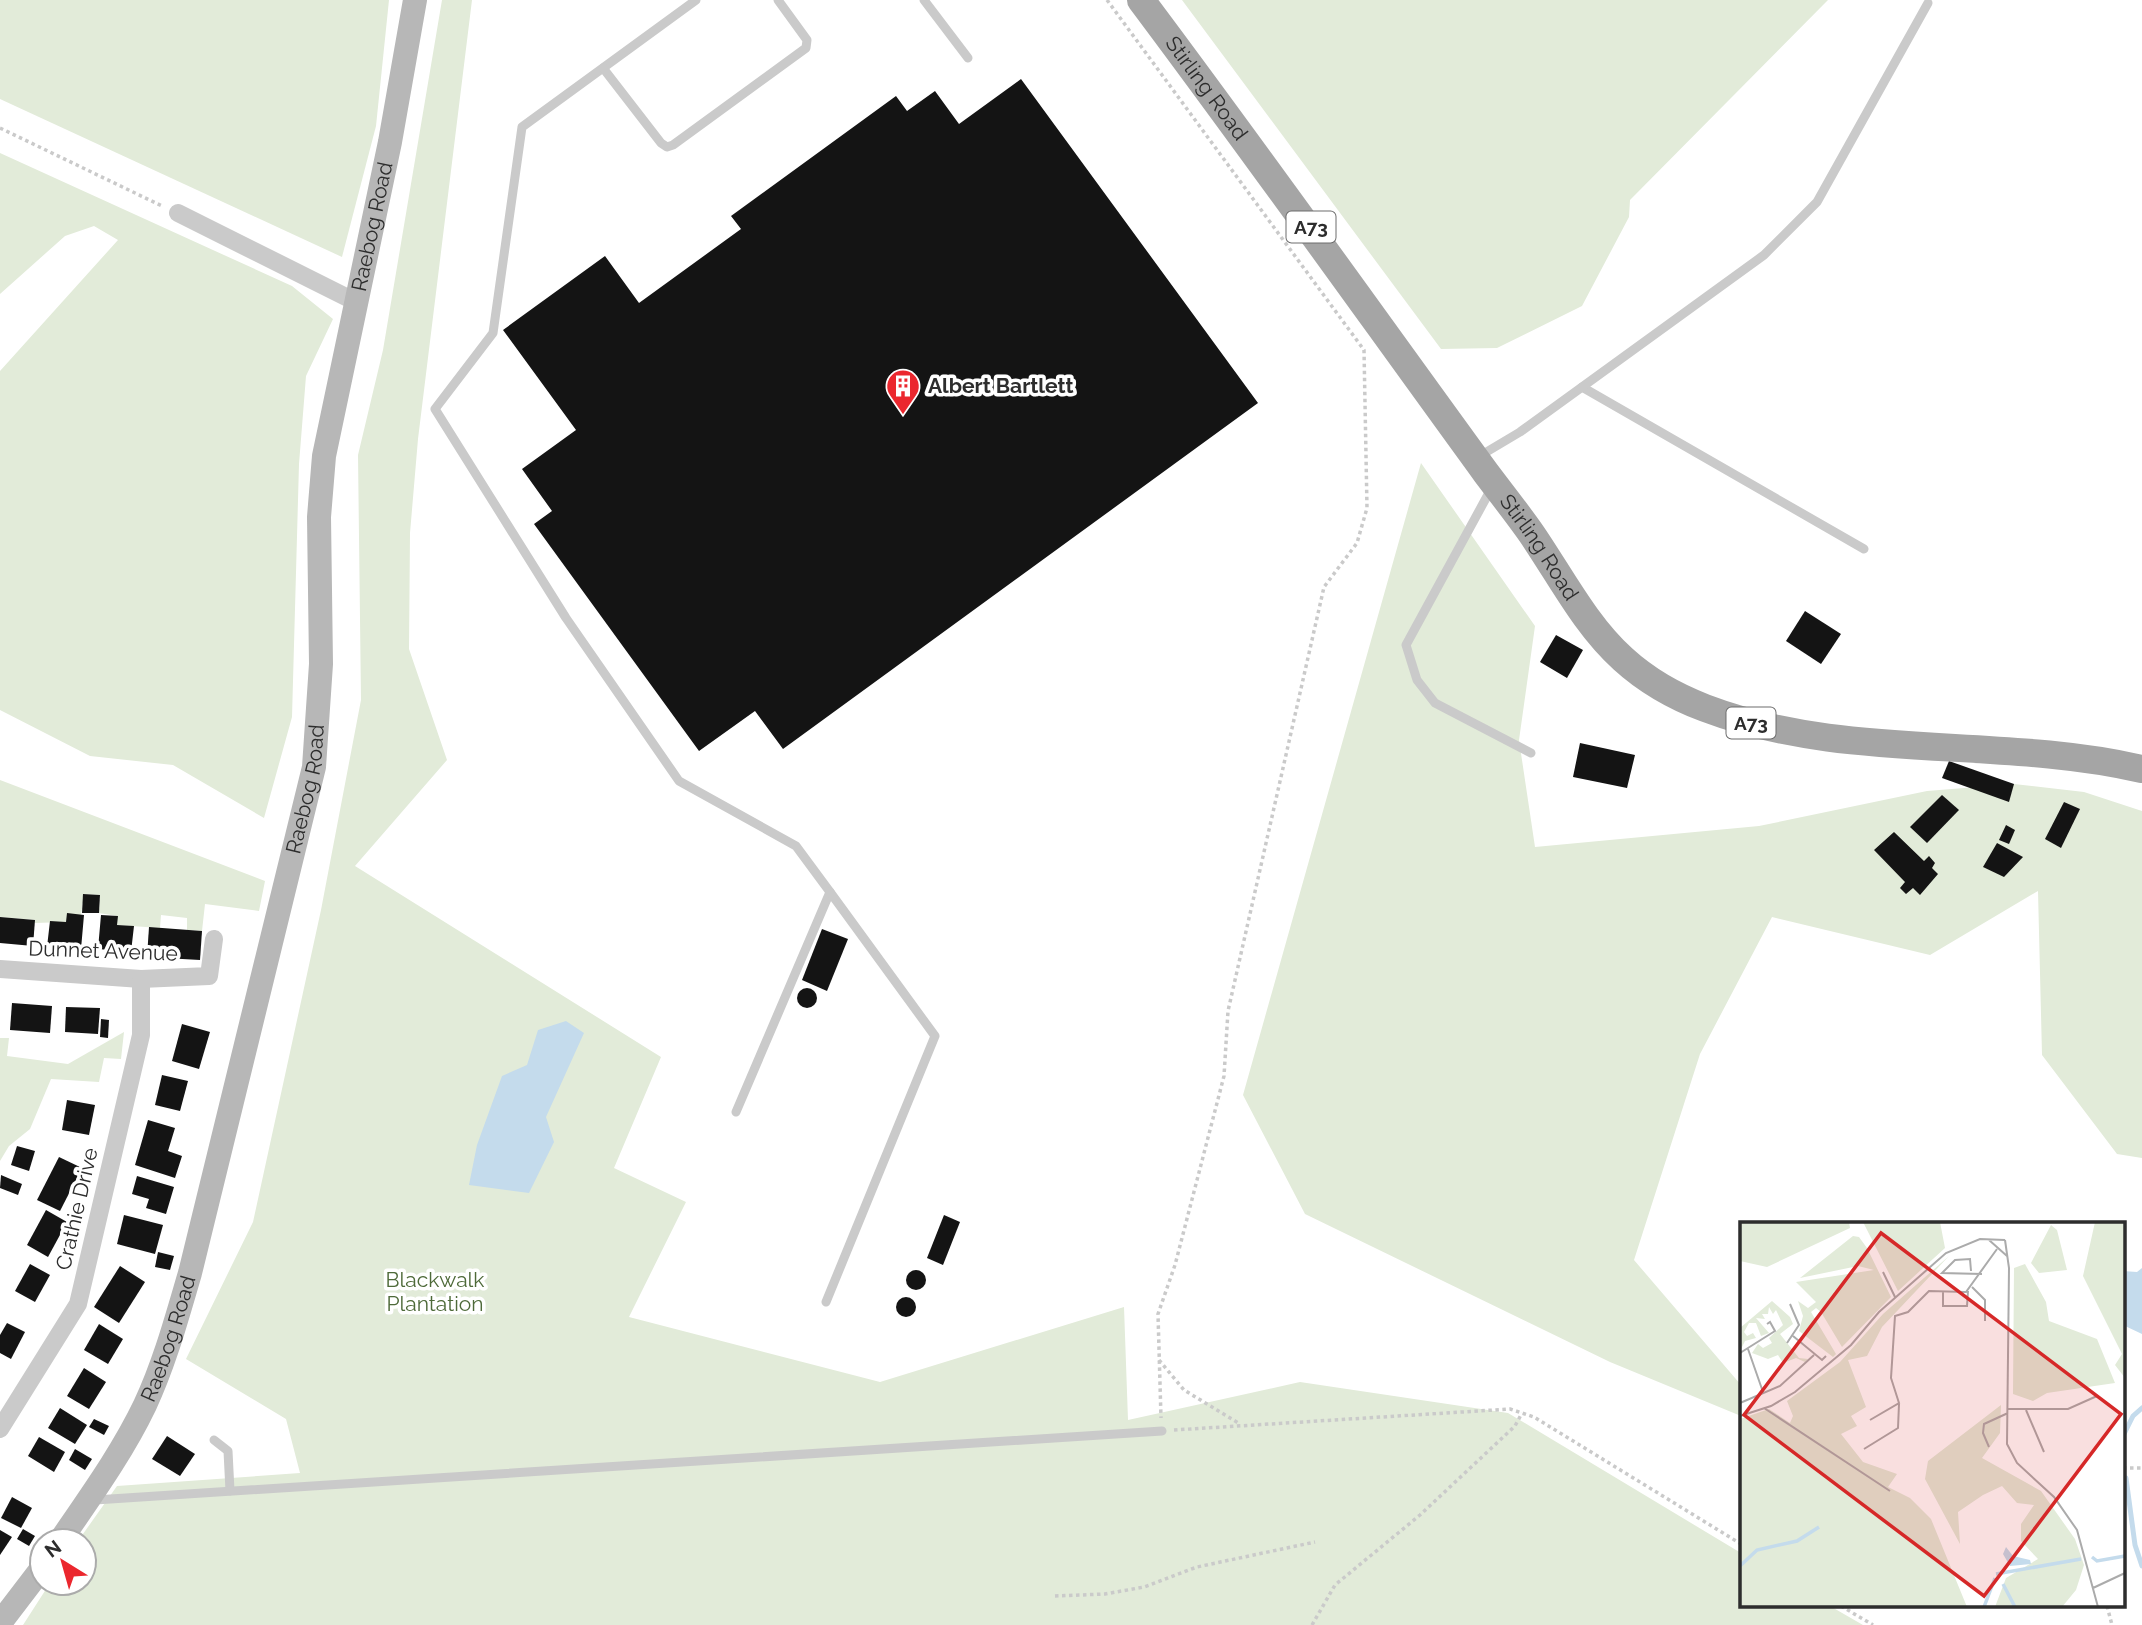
<svg xmlns="http://www.w3.org/2000/svg" width="2142" height="1625" viewBox="0 0 2142 1625" font-family="Raleway,sans-serif">
  <style>
    .green { fill: #e2ebd9 }
    .water { fill: #c4dbec }
    .lines { fill: none; stroke-linecap: round; stroke-linejoin: round }
    .stream { stroke: #c4dbec; stroke-width: 5 }
    .building { fill: #141414 }
    .path { stroke: #cacaca; stroke-width: 3.5; stroke-dasharray: 3.5 3.5; stroke-linecap: butt }
    .lane { stroke: #cacaca; stroke-width: 9 }
    .street { stroke: #cacaca; stroke-width: 18 }
    .secondary { stroke: #b7b7b7; stroke-width: 24 }
    .primary { stroke: #a5a5a5; stroke-width: 28 }
    .labels { text-anchor: middle; stroke-width: 7; stroke-linejoin: round; paint-order: stroke }
    .shield { fill: #fff; stroke: #6c6c6c; stroke-width: 2 }
    .shield-label { font-size: 19px; font-weight: bold; fill: #2d2d2d }
    .street-label { font-size: 21px; fill: #2d2d2d; stroke: #fff }
    .poi-label { font-size: 21px; font-weight: bold; fill: #2d2d2d; stroke: #fff; text-anchor: start }
    .park-label { font-size: 21px; fill: #4e6a39; stroke: #fff }
    .inset-river { fill: none; stroke: #c4dbec; stroke-width: 3.5 }
    .inset-road { fill: none; stroke: #ababab; stroke-width: 2 }
    .view { fill: #d62828; fill-opacity: 0.15; stroke: #d62828; stroke-width: 3.5 }
    .inset-edge { fill: none; stroke: #2d2d2d; stroke-width: 3.5 }
  </style>
  <rect width="100%" height="100%" fill="#fff"/>
  <g class="green">
    <polygon points="0,0 389,0 376,126 342,257 0,99"/>
    <polygon points="442,0 472,0 418,439 410,533 409,649 447,760 355,866 661,1057 614,1168 686,1202 629,1317 880,1382 1124,1307 1128,1420 1300,1382 1508,1413 1741,1553 1741,1606 1830,1606 1863,1625 23,1625 50,1583 84,1583 84,1541 78,1541 117,1486 300,1473 286,1419 186,1359 253,1222 321,910 361,700 358,455 383,350"/>
    <polygon points="1182,0 1828,0 1630,200 1629,217 1582,306 1497,348 1441,349"/>
    <polygon points="0,153 292,286 333,319 306,376 299,464 292,717 264,818 173,765 90,756 0,710 0,371 118,240 94,226 65,236 0,294"/>
    <polygon points="1421,463 1535,626 1519,740 1535,847 1759,826 1927,791 2014,784 2084,792 2142,811 2142,1158 2117,1154 2042,1055 2038,891 1930,955 1772,917 1700,1054 1634,1260 1741,1385 1741,1416 1610,1362 1305,1214 1243,1095"/>
    <polygon points="0,780 265,881 259,911 205,904 202,931 187,930 187,918 161,915 160,928 117,925 117,916 99,913 100,895 84,894 81,915 66,922 35,923 35,920 0,917"/>
    <polygon points="124,1032 121,1059 104,1058 99,1082 51,1079 30,1129 9,1146 0,1161 0,1038 9,1038 7,1056 68,1064"/>
  </g>
  <g class="water">
    <polygon points="566,1021 584,1033 546,1117 554,1142 529,1193 469,1185 477,1145 502,1076 527,1065 538,1030"/>
    <polygon points="2142,1268 2142,1334 2123,1325 2123,1271 2137,1272"/>
  </g>
  <g class="lines">
    <g class="stream">
      <polyline points="2123,1436 2133,1416 2142,1408"/>
      <polyline points="2126,1478 2135,1545 2142,1566"/>
    </g>
  </g>
  <g class="building">
    <polygon points="1021,79 1258,403 783,749 755,711 699,751 534,524 552,511 522,469 576,430 503,330 605,256 639,303 741,229 731,216 896,96 907,111 935,91 959,124"/>
    <polygon points="1805,611 1841,634 1821,664 1786,641"/>
    <polygon points="1556,635 1583,650 1567,678 1540,662"/>
    <polygon points="1580,743 1635,755 1627,788 1573,777"/>
    <polygon points="1949,761 2014,784 2009,802 1942,778"/>
    <polygon points="1942,795 1959,810 1927,843 1910,827"/>
    <polygon points="2064,802 2080,809 2061,848 2045,839"/>
    <polygon points="2006,825 2015,830 2009,844 1999,840"/>
    <polygon points="1894,832 1924,861 1929,856 1935,863 1932,868 1938,874 1920,895 1913,888 1906,894 1900,888 1905,882 1874,850"/>
    <polygon points="1997,843 2023,857 2004,877 1983,867"/>
    <polygon points="83,894 100,895 99,913 82,913"/>
    <polygon points="67,913 84,915 81,949 47,947 50,921 66,922"/>
    <polygon points="101,915 118,916 117,925 134,926 131,952 98,949"/>
    <polygon points="0,917 35,920 33,946 0,943"/>
    <polygon points="149,927 202,931 200,960 147,957"/>
    <polygon points="822,929 848,939 827,991 802,980"/>
    <circle cx="807" cy="998" r="10"/>
    <polygon points="12,1003 52,1006 50,1033 10,1030"/>
    <polygon points="66,1007 100,1008 98,1034 65,1032"/>
    <polygon points="101,1019 109,1020 108,1038 100,1037"/>
    <polygon points="182,1024 210,1032 199,1069 172,1061"/>
    <polygon points="162,1075 188,1081 180,1111 155,1105"/>
    <polygon points="67,1100 95,1105 89,1135 62,1130"/>
    <polygon points="148,1120 175,1128 168,1151 182,1156 175,1178 135,1165"/>
    <polygon points="17,1146 35,1151 29,1171 11,1165"/>
    <polygon points="59,1157 82,1168 60,1211 37,1200"/>
    <polygon points="1,1175 22,1184 18,1195 0,1188"/>
    <polygon points="137,1176 174,1187 166,1214 146,1208 149,1199 132,1194"/>
    <polygon points="46,1210 67,1222 48,1257 27,1245"/>
    <polygon points="124,1215 163,1225 155,1254 117,1244"/>
    <polygon points="944,1215 960,1222 943,1265 927,1258"/>
    <polygon points="158,1252 174,1256 170,1270 155,1267"/>
    <polygon points="30,1264 50,1275 35,1302 15,1291"/>
    <polygon points="120,1266 145,1282 119,1323 94,1307"/>
    <circle cx="916" cy="1280" r="10"/>
    <circle cx="906" cy="1307" r="10"/>
    <polygon points="7,1323 25,1332 11,1359 0,1353 0,1335"/>
    <polygon points="99,1324 123,1339 108,1364 84,1350"/>
    <polygon points="84,1368 106,1382 89,1409 67,1396"/>
    <polygon points="60,1408 87,1425 75,1444 48,1428"/>
    <polygon points="94,1419 109,1426 104,1435 89,1427"/>
    <polygon points="167,1436 195,1454 180,1476 152,1459"/>
    <polygon points="39,1437 65,1452 54,1472 28,1456"/>
    <polygon points="75,1449 92,1459 85,1470 69,1460"/>
    <polygon points="12,1497 32,1508 21,1528 1,1518"/>
    <polygon points="23,1529 35,1536 29,1546 17,1539"/>
    <polygon points="0,1530 12,1537 0,1555"/>
  </g>
  <g class="lines">
    <g class="path">
      <polyline points="1107,0 1364,350 1367,508 1357,543 1324,587 1228,1011 1224,1076 1175,1265 1158,1314 1161,1418"/>
      <polyline points="0,128 162,206"/>
      <polyline points="1159,1360 1184,1390 1240,1424"/>
      <polyline points="1174,1430 1510,1409 1534,1417 1741,1544"/>
      <polyline points="2123,1468 2142,1468"/>
      <polyline points="1055,1596 1105,1594 1144,1587 1197,1567 1315,1542"/>
      <polyline points="1841,1606 1873,1625"/>
      <polyline points="2107,1606 2112,1625"/>
      <polyline points="1312,1625 1335,1585 1420,1515 1515,1426 1522,1413"/>
    </g>
    <g class="lane">
      <polyline points="696,0 522,127 493,333 435,409 566,618 679,781 796,846 830,892 736,1112"/>
      <polyline points="924,0 968,58"/>
      <polyline points="603,68 661,143 667,147 673,145 806,48 807,40 778,0"/>
      <polyline points="1582,387 1864,549"/>
      <polyline points="1478,457 1520,432 1764,255 1817,202 1928,3"/>
      <polyline points="1491,489 1406,645 1417,680 1435,703 1531,753"/>
      <polyline points="826,1302 935,1036 830,892"/>
      <polyline points="214,1440 228,1451 230,1491"/>
      <polyline points="95,1500 1162,1431"/>
    </g>
    <g class="street">
      <polyline points="178,213 356,302"/>
      <polyline points="0,969 141,979 209,976 214,939"/>
      <polyline points="0,1429 78,1304 141,1035 141,979"/>
    </g>
    <g class="secondary">
      <path id="s1" d="M60,1541C90,1497 122,1453 145,1405C165,1362 177,1317 190,1273L314,767L321,664L319,517L324,456L390,142L415,0"/>
      <polyline points="0,1623 42,1568"/>
    </g>
    <path class="primary" id="s2" d="M1141,0C1258,156 1371,315 1486,473C1501,493 1517,513 1531,533C1560,575 1585,625 1623,659C1646,680 1676,697 1705,708C1844,761 1999,736 2142,769"/>
  </g>
  <defs>
    <g id="building-pin" transform="scale(1.75)"><path d="M0 17L-7.5 6A9.5 9.5 0 1 1 7.5 6Z" fill="#eb272e" stroke="#fff"/><path d="M-4-6H4V6H1V3H-1V6H-4ZM-2.5-4.3h1.7v1.8h-1.7ZM.8-4.3h1.7v1.8H.8ZM-2.5-1h1.7V.8h-1.7ZM.8-1h1.7V.8H.8Z" fill="#fff"/></g>
  </defs>
  <g fill-rule="evenodd">
    <use href="#building-pin" x="903" y="386"/>
  </g>
  <g class="labels">
    <g class="shield">
      <rect x="1286.5" y="211.5" width="49" height="31" rx="5"/>
      <rect x="1726.5" y="707.5" width="49" height="31" rx="5"/>
    </g>
    <g class="shield-label">
      <text x="1311" y="234">A73</text>
      <text x="1751" y="730">A73</text>
    </g>
    <g class="street-label">
      <text dy="7" stroke="none"><textPath href="#s2" startOffset="110">Stirling Road</textPath></text>
      <text dy="7" stroke="none"><textPath href="#s1" startOffset="1367">Raebog Road</textPath></text>
      <text dy="7" stroke="none"><textPath href="#s2" startOffset="677">Stirling Road</textPath></text>
      <text dy="7" stroke="none"><textPath href="#s1" startOffset="798">Raebog Road</textPath></text>
      <text transform="translate(103 951) rotate(2)" y="7">Dunnet Avenue</text>
      <text transform="translate(77 1209) rotate(-77)" y="7">Crathie Drive</text>
      <text dy="7" stroke="none"><textPath href="#s1" startOffset="231">Raebog Road</textPath></text>
    </g>
    <g class="poi-label">
      <text x="928" y="393">Albert Bartlett</text>
    </g>
    <g class="park-label">
      <text x="435" y="1287">Blackwalk<tspan x="435" dy="24">Plantation</tspan></text>
    </g>
  </g>
  <g transform="translate(1740 1222)">
    <rect width="385" height="385" fill="#fff"/>
    <path d="M0,0H109L110,6L27,45L0,39ZM123,0H200L205,26L158,69ZM355,0H385V156L375,143L382,132L343,54ZM311,3L317,8L327,48L299,51L291,41ZM113,14L119,15L127,26L151,75L102,125L81,90L76,86L71,90L96,132L93,135L59,109L63,94L58,79L68,86L76,80L56,60L134,48L118,44L60,56ZM209,34L142,105L127,134L108,138L126,185L111,194L117,204L101,212L123,240L157,252L148,265L170,276L191,297L227,385H0V197L29,187L50,201L53,194L47,179L100,140L143,92ZM285,42L306,80L309,99L357,117L375,161L307,171L293,179L273,172L274,46ZM32,79L50,95L53,102L40,112L59,136L68,137L65,140L56,136L43,141L38,133L28,137L12,131L18,122L23,126L32,121L29,116L43,103L36,88L33,92L29,85L28,92H22L25,97L16,96L29,111L21,114L16,101H9L4,110L7,114L13,111L16,116L5,119L0,129V106ZM261,183L260,211L242,236L301,269L335,317L344,343L336,368L322,385H255L266,356L298,337L281,319V302L294,283L277,281L262,264L243,273L218,290L220,322L185,257L188,239Z" fill="#e2ebd9"/>
    <path d="M266,325L273,334L290,338L291,342L270,344L263,332Z" fill="#c4dbec"/>
    <path class="inset-river" d="M352,335L357,339L385,334M0,344L17,328L57,319L79,305M256,352L341,337M263,362L275,385M244,385L255,356"/>
    <path class="inset-road" d="M249,18L267,34M265,18L269,46L267,222L277,241L314,275L337,308L358,385M231,49L230,37L215,38L202,51L242,52M143,50L155,75M232,65L245,78V99M203,70V84H227L228,69M53,114L82,138L86,134M47,121L59,103L50,82M8,127L23,170M0,131L35,109L30,100L27,102M0,181L40,164L74,133M24,186L150,269M268,187H328L357,174M286,188L304,230M0,194L31,184L55,170L111,123L139,90L206,31L240,17L265,18M130,198L159,181L151,156L155,94L168,90L189,69L226,70L257,27M249,225L243,211L244,202L268,191M124,227L158,206L159,182M353,366L385,351"/>
    <path class="view" d="M141,11L381,192L244,374L4,193Z"/>
    <rect width="385" height="385" class="inset-edge"/>
  </g>
  <g transform="translate(63 1562) rotate(323)"><circle r="33" fill="#ffffff" stroke="#ababab" stroke-width="2"/>
  <path d="M0-5L12 26L0 18L-12 26Z" fill="#eb272e"/>
  <text y="-10" font-size="19" font-weight="bold" text-anchor="middle" fill="#2d2d2d">N</text>
  </g>
</svg>
